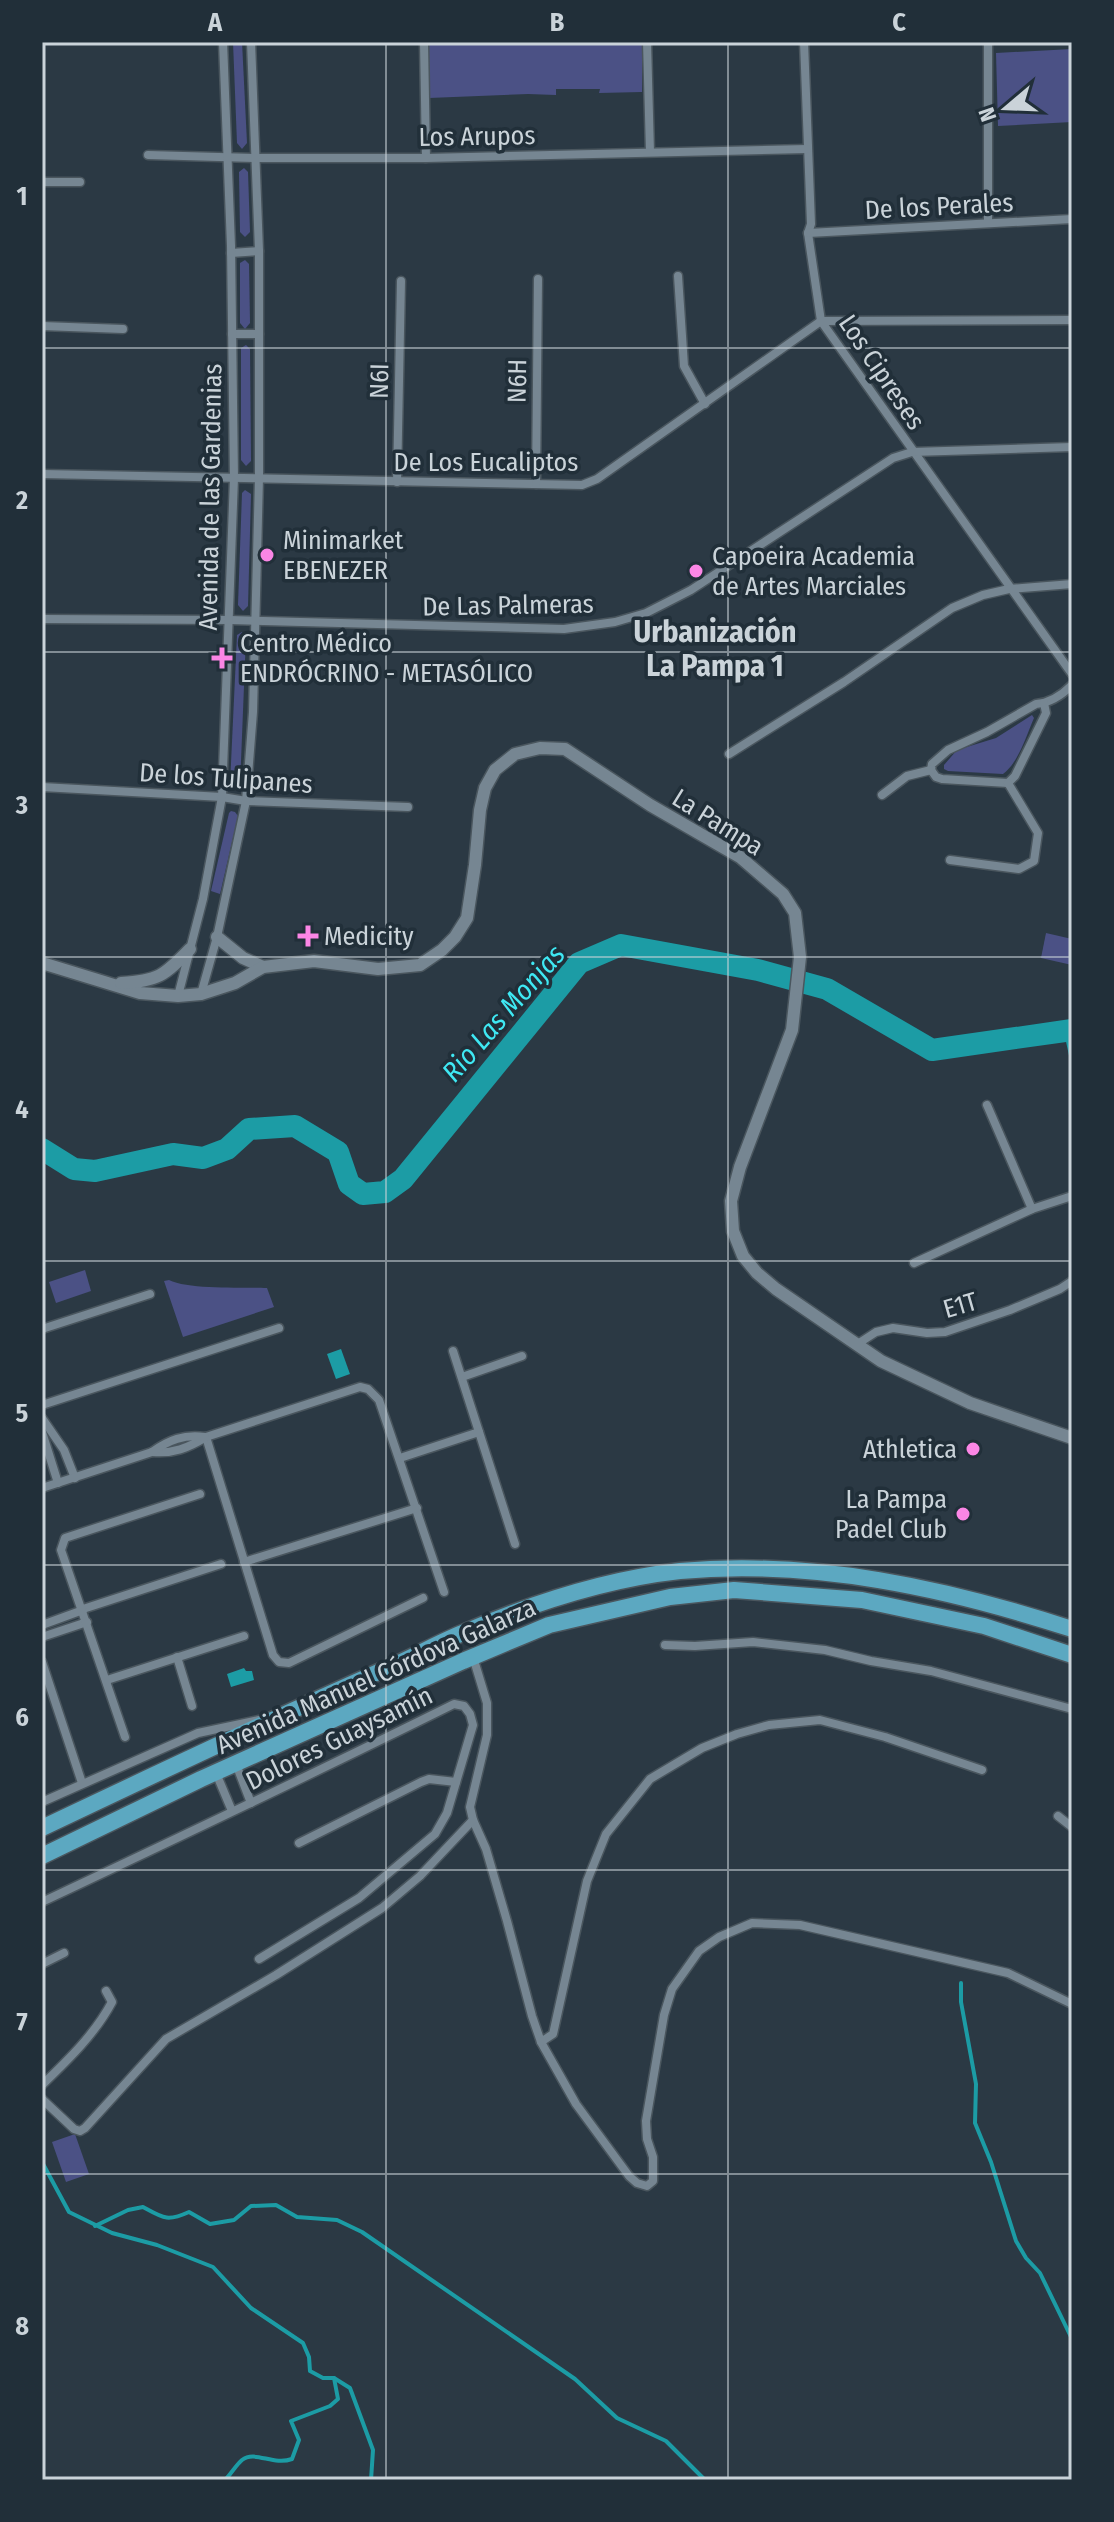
<svg xmlns="http://www.w3.org/2000/svg" width="1114" height="2522" viewBox="0 0 1114 2522" font-family="'Fira Sans Condensed',sans-serif">
  <style>
    .green { fill: #4b5185 }
    .water { fill: #1c9ca5 }
    .lines { fill: none; stroke-linecap: round; stroke-linejoin: round }
    .stream { stroke: #1c9ca5; stroke-width: 4 }
    .river { stroke: #1c9ca5; stroke-width: 22 }
    .minor-casing { stroke: #4a565e; stroke-width: 11 }
    .tertiary-casing { stroke: #4a565e; stroke-width: 15 }
    .primary-casing { stroke: #4a565e; stroke-width: 19 }
    .minor { stroke: #768692; stroke-width: 8 }
    .tertiary { stroke: #768692; stroke-width: 12 }
    .primary { stroke: #5ca8c1; stroke-width: 16 }
    .grid { fill: none; stroke: #cad3d9; stroke-width: 2; stroke-opacity: 0.55 }
    .poi-dot { fill: #fb86e5; stroke: #212f39; stroke-width: 3 }
    .labels { text-anchor: middle; stroke-width: 7; stroke-linejoin: round; paint-order: stroke }
    .street-label { font-size: 26px; fill: #cad3d9; stroke: #212f39 }
    .poi-label { font-size: 26px; fill: #cad3d9; stroke: #212f39; text-anchor: start }
    .water-label { font-size: 28px; font-style: italic; fill: #3fe8f3; stroke: #212f39 }
    .quarter-label { font-size: 30px; font-weight: bold; fill: #cad3d9; stroke: #212f39 }
    .neatline { fill: none; stroke: #cad3d9; stroke-width: 3 }
    .grid-label { font-size: 26px; text-anchor: middle; font-weight: bold; fill: #cad3d9 }
  </style>
  <rect width="100%" height="100%" fill="#2b3944"/>
  <g class="green">
    <polygon points="233,42 242,42 247,143 242,149 237,143"/>
    <polygon points="428,42 642,42 642,92 599,93 600,89 556,89 556,95 528,94 429,98"/>
    <polygon points="1072,49 1072,122 998,126 996,53"/>
    <polygon points="244,168 248,172 250,232 245,237 240,232 239,172"/>
    <polygon points="245,260 249,264 250,323 245,329 240,323 240,263"/>
    <polygon points="246,345 250,349 251,461 246,466 241,460 241,348"/>
    <polygon points="245,490 251,494 248,606 243,611 238,605 242,493"/>
    <polygon points="242,632 246,636 240,786 235,790 230,785 237,635"/>
    <path d="M1032,715L1034,718C1026,736 1019,762 1003,774L948,771L944,769V765L957,750L996,738Z"/>
    <polygon points="231,811 235,812 238,816 220,894 211,891 229,813"/>
    <polygon points="1046,933 1072,939 1072,965 1041,958"/>
    <polygon points="85,1270 91,1291 56,1303 49,1282"/>
    <path d="M169,1280C189,1290 243,1287 267,1288L274,1307L183,1337L164,1281Z"/>
    <polygon points="75,2134 89,2174 66,2182 52,2142"/>
  </g>
  <g class="water">
    <polygon points="341,1349 350,1374 336,1379 327,1354"/>
    <polygon points="244,1668 246,1671 252,1671 254,1680 231,1687 227,1674"/>
  </g>
  <g class="lines">
    <g class="stream">
      <polyline points="1066,1032 1072,1060"/>
      <polyline points="961,1983 961,2002 976,2084 975,2123 991,2162 1016,2241 1026,2258 1040,2273 1072,2339"/>
      <polyline points="42,2162 69,2212 112,2233 157,2245 213,2267 251,2308 303,2343 309,2357 310,2371 323,2378 334,2378 350,2388 373,2450 371,2480"/>
      <path d="M95,2226L128,2210L143,2207C163,2218 167,2222 189,2212L210,2224L234,2220L251,2206L276,2205L297,2217L337,2220L362,2232L575,2379L617,2418L666,2441L705,2480"/>
      <path d="M225,2480C231,2474 236,2465 242,2460C255,2450 273,2466 292,2459L299,2440L291,2421L330,2406L338,2399L334,2378"/>
    </g>
    <polyline class="river" points="42,1149 74,1169 95,1171 173,1154 203,1158 227,1149 249,1129 295,1126 338,1152 349,1184 363,1194 385,1192 403,1179 579,963 621,945 758,970 827,989 932,1050 1072,1030"/>
    <g class="minor-casing">
      <g id="minor">
        <polyline points="424,42 426,158"/>
        <polyline points="647,42 650,152"/>
        <polyline points="804,42 811,224 808,233 821,321 1072,674"/>
        <polyline points="988,42 988,223"/>
        <polyline points="148,155 254,158 426,158 807,149"/>
        <polyline points="42,182 80,182"/>
        <polyline points="808,233 1072,219"/>
        <polyline points="231,253 259,251"/>
        <polyline points="678,276 684,366 705,404"/>
        <polyline points="42,326 123,329"/>
        <polyline points="232,334 259,334"/>
        <polyline points="42,474 582,485 597,479 821,321 1072,320"/>
        <polyline points="397,482 401,281"/>
        <polyline points="536,484 538,279"/>
        <polyline points="42,619 230,620 564,629 615,622 646,613 691,590 893,458 912,452 1072,447"/>
        <polyline points="729,754 844,682 952,608 983,595 1009,589 1072,584"/>
        <path d="M931,770L932,764L948,750L987,732L1036,704C1051,703 1062,695 1072,685"/>
        <polyline points="931,770 936,777 942,779 1008,783"/>
        <polyline points="1008,783 1015,776 1046,713 1044,703"/>
        <polyline points="42,787 222,797 246,801 408,807"/>
        <polyline points="882,795 907,776 931,770"/>
        <polyline points="950,860 1019,869 1034,861 1038,833 1008,783"/>
        <polyline points="201,994 217,937 246,801 253,712 259,478 259,251 251,42"/>
        <polyline points="178,996 203,899 222,797 234,478 231,246 223,42"/>
        <polyline points="987,1105 1032,1209"/>
        <polyline points="914,1263 1032,1209 1072,1196"/>
        <polyline points="42,1329 150,1294"/>
        <polyline points="856,1345 876,1332 893,1328 927,1333 945,1332 1010,1310 1060,1289 1072,1281"/>
        <polyline points="453,1351 515,1544"/>
        <polyline points="462,1377 522,1356"/>
        <polyline points="42,1405 279,1328"/>
        <polyline points="42,1418 64,1450 75,1478"/>
        <polyline points="42,1432 58,1483"/>
        <polyline points="206,1437 273,1655 279,1662 289,1663 423,1598"/>
        <path d="M152,1452C173,1454 188,1448 206,1437L360,1387L368,1389L379,1400L444,1592"/>
        <polyline points="400,1458 479,1432"/>
        <path d="M42,1488L152,1452C169,1440 184,1434 205,1437"/>
        <polyline points="244,1562 417,1508"/>
        <polyline points="83,1609 221,1564"/>
        <polyline points="42,1625 83,1610"/>
        <polyline points="42,1637 87,1622"/>
        <polyline points="665,1645 695,1646 753,1642 825,1650 871,1661 931,1671 1072,1709"/>
        <polyline points="177,1657 192,1706"/>
        <polyline points="473,1657 487,1703 487,1735 470,1807 473,1820 486,1849 507,1921 532,2016 541,2042 576,2104 629,2176 637,2183 647,2186 653,2181 653,2157 647,2139 646,2121 664,2015 672,1989 699,1951 719,1937 752,1923 800,1925 1008,1973 1072,2004"/>
        <polyline points="42,1662 82,1783"/>
        <polyline points="107,1680 244,1636"/>
        <polyline points="125,1737 61,1550 65,1538 200,1494"/>
        <polyline points="236,1764 251,1803"/>
        <polyline points="216,1773 232,1811"/>
        <polyline points="42,1802 198,1733 259,1720"/>
        <polyline points="1058,1816 1072,1827"/>
        <polyline points="299,1843 421,1782 429,1779 456,1782"/>
        <path d="M42,1902C180,1837 317,1772 454,1704L464,1706L470,1714L473,1725L447,1813L435,1834L359,1898L259,1959"/>
        <polyline points="42,1964 64,1953"/>
        <polyline points="541,2042 553,2034 587,1881 606,1834 650,1779 702,1748 737,1734 769,1725 820,1720 885,1737 982,1770"/>
        <path d="M42,2085C68,2060 95,2034 112,2002L106,1991"/>
        <polyline points="42,2099 74,2129 80,2131 85,2128 166,2039 276,1975 382,1908 420,1876 473,1820"/>
      </g>
    </g>
    <g class="tertiary-casing">
      <g id="tertiary">
        <polyline points="217,937 243,958 263,967"/>
        <polyline points="42,963 140,993 178,996 201,994 235,983 263,967 314,961 378,969 420,965 442,950 455,937 467,918 475,865 480,810 485,788 495,770 515,754 540,748 565,749 650,805 740,857 783,894 795,913 800,957 792,1030 740,1167 731,1201 733,1231 743,1256 757,1273 776,1289 881,1361 970,1403 1072,1438"/>
        <path d="M121,983C158,981 164,976 190,949"/>
      </g>
    </g>
    <g class="primary-casing">
      <g id="primary">
        <path d="M42,1828C160,1772 279,1715 399,1663C421,1653 442,1641 465,1632C533,1603 606,1579 680,1571C813,1559 946,1588 1072,1629"/>
        <polyline points="42,1856 201,1779 463,1661 549,1625 670,1597 734,1590 862,1600 984,1626 1072,1655"/>
      </g>
    </g>
    <use href="#minor" class="minor"/>
    <use href="#tertiary" class="tertiary"/>
    <use href="#primary" class="primary"/>
  </g>
  <path class="grid" d="M386,42V2480M728,42V2480M42,348H1072M42,652H1072M42,957H1072M42,1261H1072M42,1565H1072M42,1870H1072M42,2174H1072"/>
  <g class="poi-dot">
    <circle cx="267" cy="555" r="8"/>
    <circle cx="696" cy="571" r="8"/>
    <path d="M218 646h8v8h8v8h-8v8h-8v-8h-8v-8h8z"/>
    <path d="M304 924h8v8h8v8h-8v8h-8v-8h-8v-8h8z"/>
    <circle cx="973" cy="1449" r="8"/>
    <circle cx="963" cy="1514" r="8"/>
  </g>
  <g class="labels">
    <g class="street-label">
      <text transform="translate(477 136) rotate(-1)" y="9">Los Arupos</text>
      <text transform="translate(939 206) rotate(-3)" y="9">De los Perales</text>
      <text transform="translate(882 372) rotate(56)" y="9">Los Cipreses</text>
      <text transform="translate(379 381) rotate(-89)" y="9">N6I</text>
      <text transform="translate(517 381) rotate(-89)" y="9">N6H</text>
      <text x="486" y="471">De Los Eucaliptos</text>
      <text transform="translate(210 497) rotate(-89)" y="9">Avenida de las Gardenias</text>
      <text transform="translate(508 605) rotate(-1)" y="9">De Las Palmeras</text>
      <text transform="translate(226 778) rotate(4)" y="9">De los Tulipanes</text>
      <text transform="translate(718 822) rotate(32)" y="9">La Pampa</text>
      <text transform="translate(960 1305) rotate(-16)" y="9">E1T</text>
      <text transform="translate(376 1676) rotate(-24)" y="9">Avenida Manuel Córdova Galarza</text>
      <text transform="translate(339 1738) rotate(-26)" y="9">Dolores Guaysamín</text>
    </g>
    <g class="poi-label">
      <text x="283" y="549">Minimarket<tspan x="283" dy="30">EBENEZER</tspan></text>
      <text x="712" y="565">Capoeira Academia<tspan x="712" dy="30">de Artes Marciales</tspan></text>
      <text x="240" y="652">Centro Médico<tspan x="240" dy="30">ENDRÓCRINO - METASÓLICO</tspan></text>
      <text x="324" y="945">Medicity</text>
      <text x="957" y="1458" text-anchor="end">Athletica</text>
      <text x="947" y="1508" text-anchor="end">La Pampa<tspan x="947" dy="30">Padel Club</tspan></text>
    </g>
    <g class="water-label">
      <text transform="translate(503 1013) rotate(-49)" y="10">Rio Las Monjas</text>
    </g>
    <g class="quarter-label">
      <text x="715" y="642">Urbanización<tspan x="715" dy="34">La Pampa 1</tspan></text>
    </g>
  </g>
  <rect width="1114" height="2522" fill="none" stroke="#212f39" stroke-width="88"/>
  <g transform="translate(1006 108) rotate(251)" stroke="#212f39" stroke-width="6" paint-order="stroke">
  <path d="M0-6L14 30L0 20L-14 30Z" fill="#cad3d9"/>
  <text y="-12" font-size="22" font-weight="bold" text-anchor="middle" fill="#cad3d9">N</text>
  </g>
  <rect x="44" y="44" width="1026" height="2434" class="neatline"/>
  <g class="grid-label">
    <text x="215" y="31">A</text>
    <text x="557" y="31">B</text>
    <text x="899" y="31">C</text>
    <text x="22" y="205">1</text>
    <text x="22" y="509">2</text>
    <text x="22" y="814">3</text>
    <text x="22" y="1118">4</text>
    <text x="22" y="1422">5</text>
    <text x="22" y="1726">6</text>
    <text x="22" y="2031">7</text>
    <text x="22" y="2335">8</text>
  </g>
</svg>
